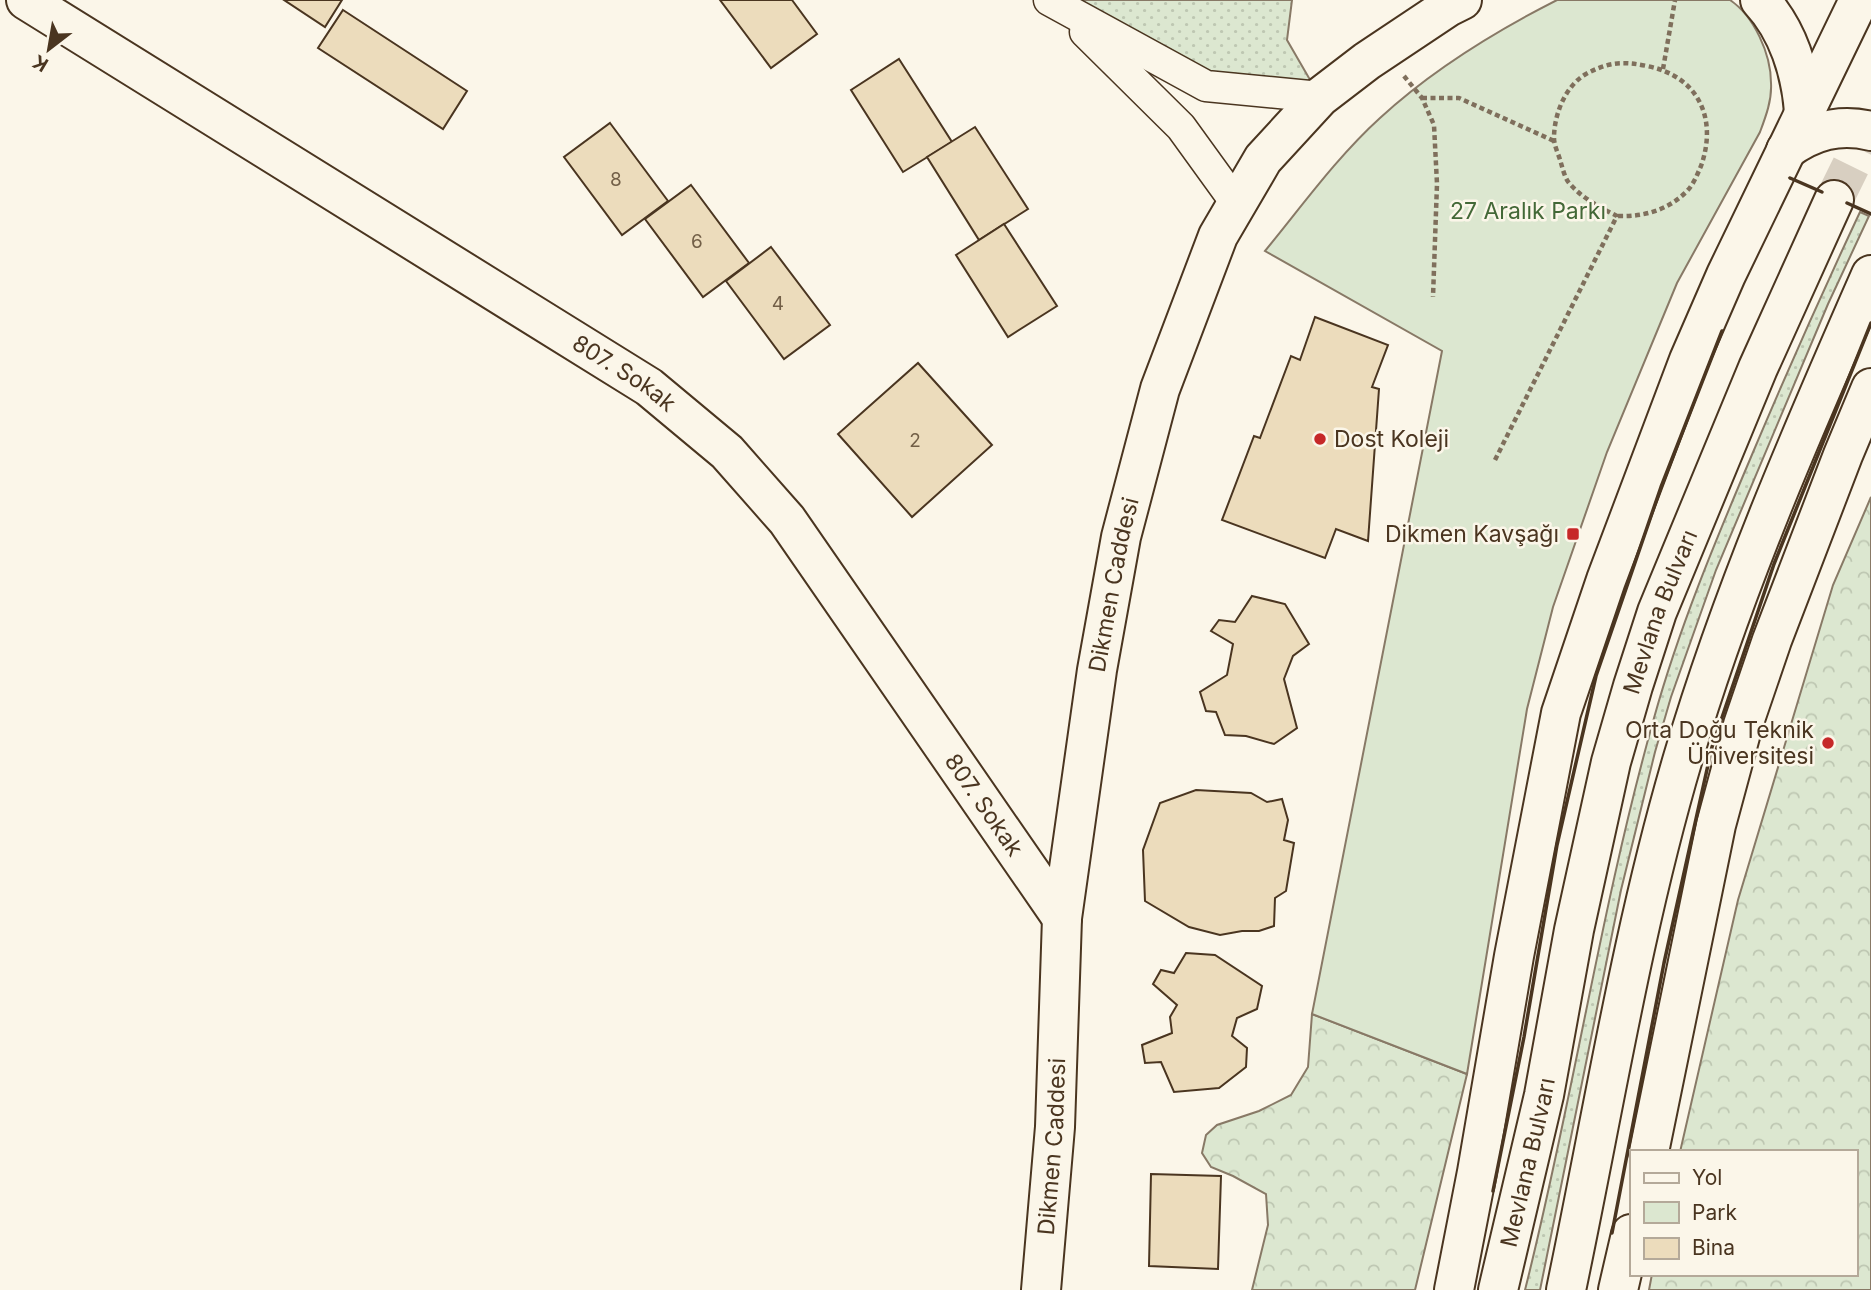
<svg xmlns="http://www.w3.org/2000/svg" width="1871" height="1290" viewBox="0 0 1871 1290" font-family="Inter,sans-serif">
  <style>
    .grass { fill: url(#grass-dots); stroke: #887966; stroke-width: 2 }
    .forest { fill: url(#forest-crowns); stroke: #887966; stroke-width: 2 }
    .park { fill: #dce7d0; stroke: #887966; stroke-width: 2 }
    .building { fill: #ecdcbc; stroke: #4a3520; stroke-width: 2 }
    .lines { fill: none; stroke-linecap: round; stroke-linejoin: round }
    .trunk-tunnel { stroke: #d8cfc1; stroke-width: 38; stroke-dasharray: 38 19; stroke-linecap: butt }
    .minor-casing { stroke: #4a3520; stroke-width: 33 }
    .secondary-casing { stroke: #4a3520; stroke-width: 42 }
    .primary-casing { stroke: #4a3520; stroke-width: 42 }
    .trunk-casing { stroke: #4a3520; stroke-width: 42 }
    .path { stroke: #7f6f5c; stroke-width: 4.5; stroke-dasharray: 5 3.5; stroke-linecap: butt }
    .minor { stroke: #fbf6e9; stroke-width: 30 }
    .secondary { stroke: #fbf6e9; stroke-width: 38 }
    .primary { stroke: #fbf6e9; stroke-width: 38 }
    .trunk { stroke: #fbf6e9; stroke-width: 38 }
    .wall { stroke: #4a3520; stroke-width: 3.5 }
    .poi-dot { fill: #c62828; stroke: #fbf6e9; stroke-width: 2.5 }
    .labels { text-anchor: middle; stroke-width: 5; stroke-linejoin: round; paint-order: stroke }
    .number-label { font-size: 19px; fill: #725f47 }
    .park-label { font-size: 23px; fill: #436837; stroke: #fbf6e9 }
    .street-label { font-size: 23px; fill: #4a3520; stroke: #fbf6e9 }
    .poi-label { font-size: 23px; fill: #4a3520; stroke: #fbf6e9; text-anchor: end }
  </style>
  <defs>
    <pattern id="grass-dots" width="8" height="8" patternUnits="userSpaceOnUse" patternTransform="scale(1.75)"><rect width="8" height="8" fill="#dce7d0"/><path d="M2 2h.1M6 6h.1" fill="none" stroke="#bec7b2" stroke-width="1.8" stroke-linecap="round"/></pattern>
    <pattern id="forest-crowns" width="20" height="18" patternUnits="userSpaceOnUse" patternTransform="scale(1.75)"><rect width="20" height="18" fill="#dce7d0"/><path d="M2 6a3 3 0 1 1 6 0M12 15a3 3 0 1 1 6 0" fill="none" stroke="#bec7b2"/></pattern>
  </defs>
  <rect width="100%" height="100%" fill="#fbf6e9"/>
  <g class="grass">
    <polygon points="1049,0 1292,0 1287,40 1320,97 1206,86"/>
    <path d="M1860,212L1869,216L1828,304L1716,570L1671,697L1655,752L1621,890L1540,1290H1525C1573,1100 1601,906 1654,718C1679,628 1715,542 1751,457C1786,374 1822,293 1860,212Z"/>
  </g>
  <g class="forest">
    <polygon points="1871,497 1871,1290 1649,1290 1652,1274 1855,1274 1855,1152 1680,1152 1738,900 1833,585"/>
    <polygon points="1312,1014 1467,1074 1415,1290 1252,1290 1268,1225 1266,1194 1233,1176 1211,1167 1202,1153 1206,1135 1217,1125 1259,1111 1291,1095 1308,1067"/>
  </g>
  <path class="park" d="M1557,0H1730C1754,16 1771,54 1771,83C1772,100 1766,116 1760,132L1677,283L1607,452L1553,607L1527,709L1467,1074L1312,1014L1442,351L1265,251C1302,206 1337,157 1380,118C1431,71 1496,31 1557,0Z"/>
  <g class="building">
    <polygon points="284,0 342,0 325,27"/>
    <polygon points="720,0 792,0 817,34 771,68"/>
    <polygon points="343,10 467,91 443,129 318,48"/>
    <polygon points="899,59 952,142 903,172 851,90"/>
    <polygon points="610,123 668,201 622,235 564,157"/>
    <polygon points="975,127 1028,209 979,240 927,157"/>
    <polygon points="691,185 749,263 703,297 645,219"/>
    <polygon points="1004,224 1057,306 1008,337 956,255"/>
    <polygon points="771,247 830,325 784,359 726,281"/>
    <polygon points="1315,317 1388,345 1372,387 1379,389 1368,541 1336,529 1325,558 1222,520 1254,436 1260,438 1291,356 1300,360"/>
    <polygon points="918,363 992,445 912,517 838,434"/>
    <polygon points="1252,596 1285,604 1309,644 1293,656 1284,679 1297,728 1274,744 1246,736 1225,735 1216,712 1206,711 1200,692 1227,675 1233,644 1211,631 1219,620 1235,622"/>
    <polygon points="1196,790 1251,793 1267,802 1282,799 1288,820 1284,840 1294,843 1286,891 1275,898 1274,926 1259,931 1242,931 1220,935 1189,927 1145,901 1143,850 1160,803"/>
    <polygon points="1186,953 1215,955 1262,986 1257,1009 1237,1018 1232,1036 1247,1048 1246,1067 1219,1088 1174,1092 1161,1062 1145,1063 1142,1045 1172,1033 1170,1017 1177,1005 1153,984 1161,970 1174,973"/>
    <polygon points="1151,1174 1221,1176 1218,1269 1149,1266"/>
  </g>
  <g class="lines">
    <polyline class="trunk-tunnel" points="1834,200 1871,125"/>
    <g class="minor-casing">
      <g id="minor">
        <polyline points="1049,0 1206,86 1320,97"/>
        <polyline points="1085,32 1181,127 1236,203"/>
      </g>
    </g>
    <g class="secondary-casing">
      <g id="secondary">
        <path id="s1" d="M26,0L649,387L727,452L787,520L1062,918"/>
      </g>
    </g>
    <g class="primary-casing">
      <g id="primary">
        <path d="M1760,0C1788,30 1801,72 1804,112"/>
        <path id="s2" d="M1041,1290L1055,1127L1062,918L1097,670L1121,537L1160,389L1218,236L1263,159L1320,97L1367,61L1448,7L1462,0"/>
      </g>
    </g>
    <g class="trunk-casing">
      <g id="trunk">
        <path d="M1786,150C1812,131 1839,123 1871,131"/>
        <polyline points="1649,1152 1716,825 1743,725 1772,640 1843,455 1871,388"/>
        <polyline points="1454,1290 1477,1172 1514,956 1561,713 1606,580 1689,360 1726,275 1859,0"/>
        <path id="s3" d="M1498,1290L1544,1095L1574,930L1611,762L1633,686L1657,612L1758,368L1834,200"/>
        <path d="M1566,1290C1603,1114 1632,930 1683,758C1732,592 1802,432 1871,275"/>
        <polyline points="1618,1290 1631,1234"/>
      </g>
    </g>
    <g class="path">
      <polyline points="1663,69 1675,0"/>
      <polyline points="1404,76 1422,98 1434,125 1437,184 1433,297"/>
      <polyline points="1422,98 1459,98 1554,141"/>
      <path d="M1495,460L1617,216C1599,207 1582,198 1569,183C1565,178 1563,170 1561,163C1559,155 1554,146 1554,138C1554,115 1565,86 1586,74C1608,62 1623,61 1647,66C1698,76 1718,118 1701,166C1697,175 1693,186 1685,193C1666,211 1642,217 1617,216"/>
    </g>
    <use href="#minor" class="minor"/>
    <use href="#secondary" class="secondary"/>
    <use href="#primary" class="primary"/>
    <use href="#trunk" class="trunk"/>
    <g class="wall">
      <polyline points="1790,178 1822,192"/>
      <polyline points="1847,203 1871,214"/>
      <polyline points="1493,1191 1524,1037 1557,845 1596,676 1661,487 1722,331"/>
      <polyline points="1612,1233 1664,963 1712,747 1774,564 1871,323"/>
    </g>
  </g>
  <g class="poi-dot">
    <circle cx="1320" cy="439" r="7"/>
    <rect x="1566" y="527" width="14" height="14" rx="3.5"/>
    <circle cx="1828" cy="743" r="7"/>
  </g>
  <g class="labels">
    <g class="number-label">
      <text x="616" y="186">8</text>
      <text x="697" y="248">6</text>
      <text x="778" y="310">4</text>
      <text x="915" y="447">2</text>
    </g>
    <g class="park-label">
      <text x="1528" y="219">27 Aralık Parkı</text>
    </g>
    <g class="street-label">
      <text dy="8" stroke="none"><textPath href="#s1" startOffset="705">807. Sokak</textPath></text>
      <text dy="8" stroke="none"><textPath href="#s2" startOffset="710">Dikmen Caddesi</textPath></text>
      <text dy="8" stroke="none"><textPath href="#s3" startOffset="698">Mevlana Bulvarı</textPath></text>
      <text dy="8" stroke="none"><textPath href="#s1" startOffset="1272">807. Sokak</textPath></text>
      <text dy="8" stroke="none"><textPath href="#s2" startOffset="144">Dikmen Caddesi</textPath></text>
      <text dy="8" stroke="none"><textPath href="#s3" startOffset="131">Mevlana Bulvarı</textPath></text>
    </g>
    <g class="poi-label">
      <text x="1334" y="447" text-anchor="start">Dost Koleji</text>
      <text x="1559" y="542">Dikmen Kavşağı</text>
      <text x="1814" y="738">Orta Doğu Teknik<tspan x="1814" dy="26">Üniversitesi</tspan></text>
    </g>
  </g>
  <rect x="1630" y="1150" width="228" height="126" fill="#fbf6e9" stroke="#b4a999" stroke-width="2"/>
  <rect x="1644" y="1173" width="35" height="10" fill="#fbf6e9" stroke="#b4a999" stroke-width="2"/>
  <text x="1692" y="1185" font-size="21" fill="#4a3520">Yol</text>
  <rect x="1644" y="1202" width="35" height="21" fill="#dce7d0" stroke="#b4a999" stroke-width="2"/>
  <text x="1692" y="1220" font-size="21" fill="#4a3520">Park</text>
  <rect x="1644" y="1238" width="35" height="21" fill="#ecdcbc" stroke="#b4a999" stroke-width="2"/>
  <text x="1692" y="1255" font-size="21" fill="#4a3520">Bina</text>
  <g transform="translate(49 49) rotate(211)" stroke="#fbf6e9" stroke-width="5" paint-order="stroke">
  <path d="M0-5L12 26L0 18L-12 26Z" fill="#4a3520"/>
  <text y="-10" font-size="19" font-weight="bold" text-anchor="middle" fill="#4a3520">K</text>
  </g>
</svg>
